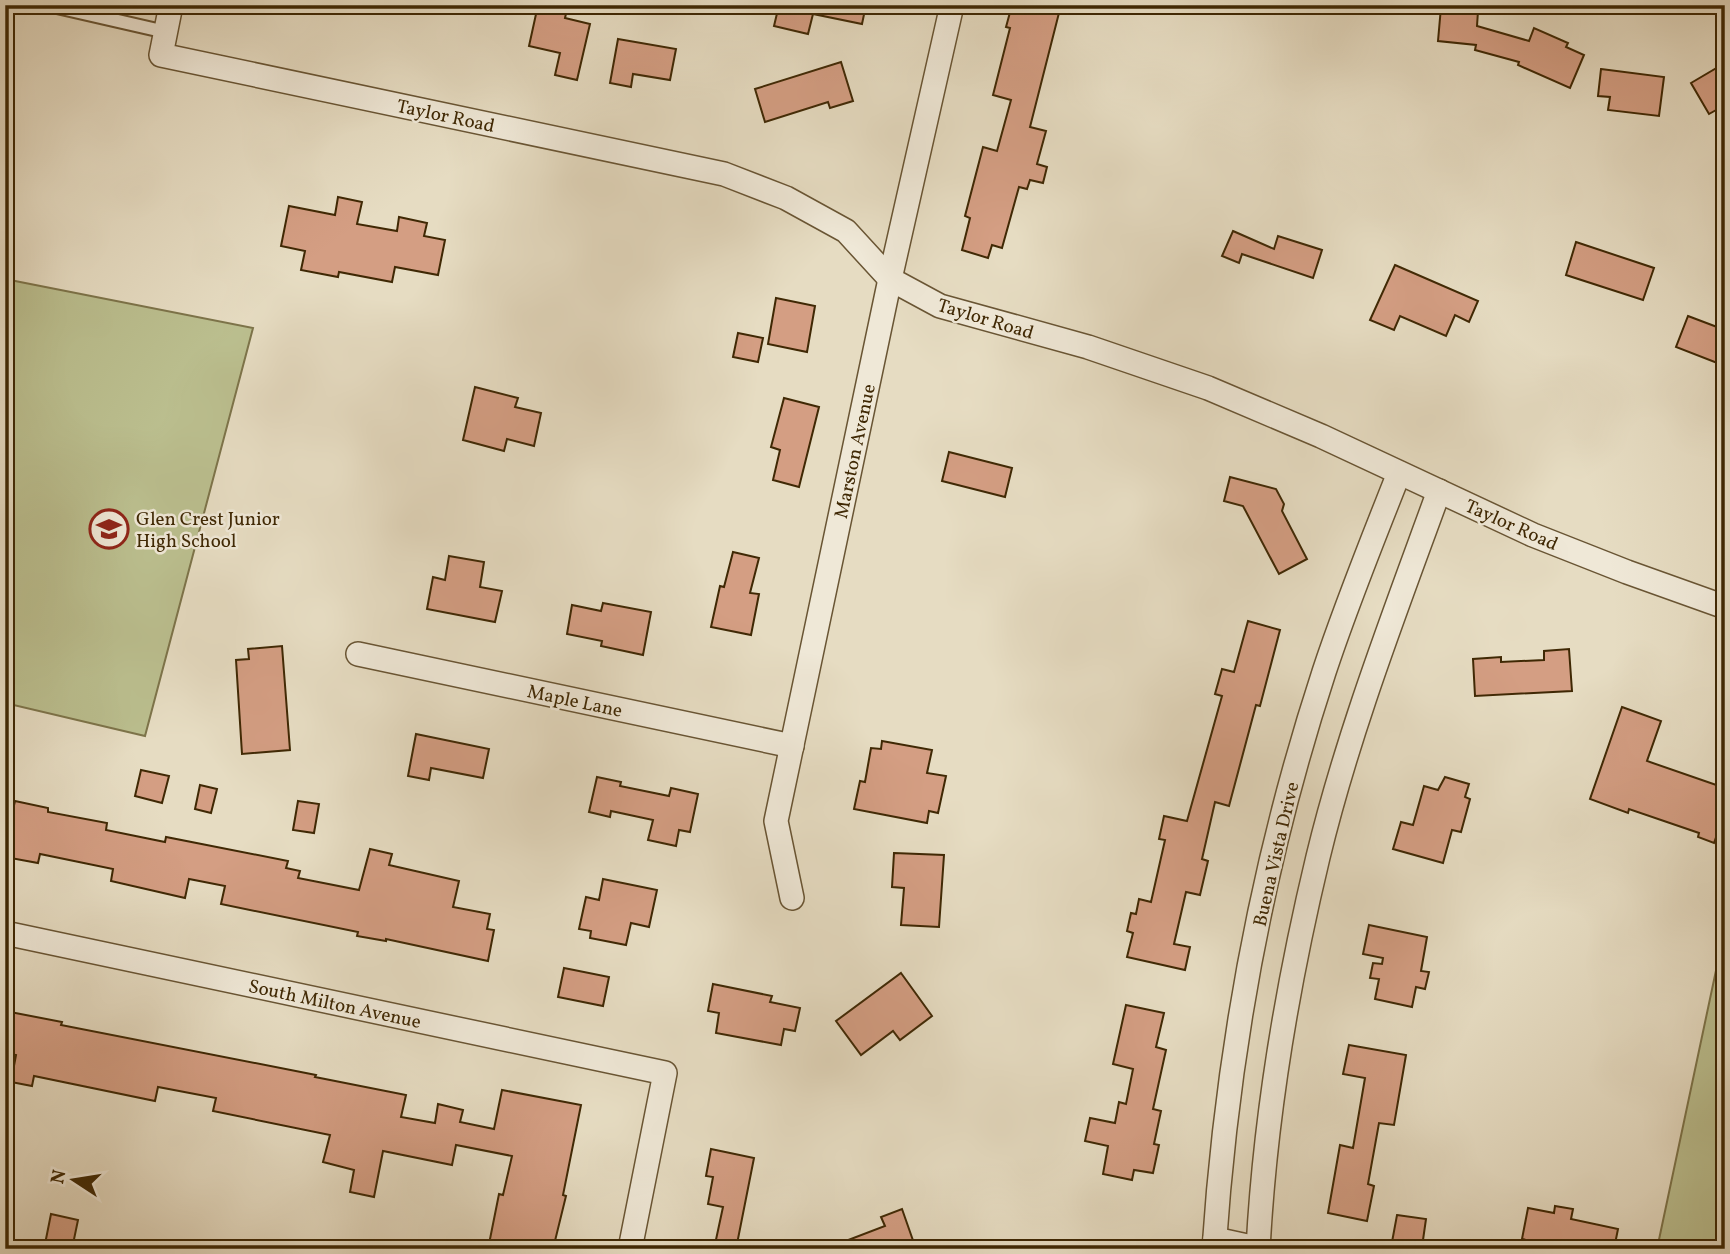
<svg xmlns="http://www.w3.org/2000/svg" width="1730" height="1254" viewBox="0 0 1730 1254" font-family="Vollkorn,serif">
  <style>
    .green { fill: #bbbf8f; stroke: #7d744a; stroke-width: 2 }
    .building { fill: #d49e83; stroke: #3f2804; stroke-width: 2 }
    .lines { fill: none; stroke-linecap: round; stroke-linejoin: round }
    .service-casing { stroke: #695534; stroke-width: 16 }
    .minor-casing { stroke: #695534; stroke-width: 26 }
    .service { stroke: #efe8d7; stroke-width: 12 }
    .minor { stroke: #efe8d7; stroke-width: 23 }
    .labels { text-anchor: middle; stroke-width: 5; stroke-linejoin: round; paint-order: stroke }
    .street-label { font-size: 19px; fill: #3f2804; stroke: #efe8d7 }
    .poi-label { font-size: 19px; fill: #3f2804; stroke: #efe8d7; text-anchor: start }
  </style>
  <rect width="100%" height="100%" fill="#e6dcc2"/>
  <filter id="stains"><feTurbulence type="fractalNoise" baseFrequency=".00286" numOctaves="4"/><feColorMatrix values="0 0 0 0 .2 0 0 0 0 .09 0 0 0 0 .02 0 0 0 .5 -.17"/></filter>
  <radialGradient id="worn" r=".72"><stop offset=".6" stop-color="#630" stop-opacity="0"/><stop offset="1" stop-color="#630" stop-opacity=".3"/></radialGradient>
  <g class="green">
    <polygon points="5,279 253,328 145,736 5,703"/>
    <polygon points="1725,928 1725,1249 1657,1249"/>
  </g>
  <g class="building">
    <polygon points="538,5 568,5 565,18 590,24 577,80 555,75 560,53 529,46"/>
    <polygon points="779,5 799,5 813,8 813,5 866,5 862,24 813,14 808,34 774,26"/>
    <polygon points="1012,5 1061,5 1030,127 1046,131 1037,164 1047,167 1043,183 1030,180 1027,189 1019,187 1002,248 992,245 988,258 962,250 970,218 965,216 983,147 997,151 1011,100 993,95 1010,28 1006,27"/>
    <polygon points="1441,7 1478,11 1477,26 1529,41 1534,28 1568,43 1566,47 1584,55 1570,88 1518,65 1519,62 1475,50 1476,45 1438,41"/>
    <polygon points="618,39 676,49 670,80 633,74 631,87 610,83"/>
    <polygon points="841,62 853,101 830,108 828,102 765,122 755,89"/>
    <polygon points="1725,63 1725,105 1709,114 1691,83"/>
    <polygon points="1601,69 1664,77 1659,116 1608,110 1610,97 1598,96"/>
    <polygon points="338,197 362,202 357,224 397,231 399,217 427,223 424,236 445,240 438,275 395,267 392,282 339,272 338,277 301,270 305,251 281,246 289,206 335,215"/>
    <polygon points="1233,231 1274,249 1278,236 1322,250 1313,278 1242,254 1239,263 1222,256"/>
    <polygon points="1576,242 1654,268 1643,300 1566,275"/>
    <polygon points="1395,265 1478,301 1469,322 1455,315 1446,336 1400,316 1394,330 1370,320"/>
    <polygon points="776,298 815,306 807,352 768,344"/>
    <polygon points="1688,316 1725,330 1725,366 1676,347"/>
    <polygon points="738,333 763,338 758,362 733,357"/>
    <polygon points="475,387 518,398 515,407 541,413 534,446 507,439 504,451 463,440"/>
    <polygon points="784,398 819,407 799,487 773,480 780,450 771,447"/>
    <polygon points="949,452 1012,468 1005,497 942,481"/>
    <polygon points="1230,477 1276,489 1284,504 1282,511 1307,559 1279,574 1243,506 1224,501"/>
    <polygon points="733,552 759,558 750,593 759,594 751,635 711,627 720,586 724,587"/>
    <polygon points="449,556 484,562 480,587 502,591 495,622 427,609 433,577 445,580"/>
    <polygon points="603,603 651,612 643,655 601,646 602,641 567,634 572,605 601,611"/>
    <polygon points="1248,621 1280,630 1260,706 1256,705 1229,806 1215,802 1202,859 1208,861 1200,895 1186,892 1174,944 1190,947 1185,970 1127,957 1133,933 1127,931 1131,913 1136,914 1139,899 1151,902 1165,840 1159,839 1164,816 1187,821 1222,696 1215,694 1222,669 1234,672"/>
    <polygon points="282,646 290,750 242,754 236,660 249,659 248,649"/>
    <polygon points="1569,649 1572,691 1475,696 1473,659 1501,657 1501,662 1544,660 1544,651"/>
    <polygon points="1622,707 1661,721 1647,761 1725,788 1725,812 1714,843 1698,837 1699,833 1629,809 1628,813 1590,799"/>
    <polygon points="416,734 489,749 483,778 431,768 429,780 408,776"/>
    <polygon points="882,741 932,750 927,773 946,776 938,813 929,811 927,823 854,809 860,781 865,782 871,748 881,749"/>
    <polygon points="141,770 169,776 162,803 135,796"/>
    <polygon points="597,777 621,782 620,786 669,796 671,788 698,794 690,832 679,830 676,846 648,840 653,820 611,811 610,817 589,812"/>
    <polygon points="1445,777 1469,784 1465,797 1470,799 1461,832 1452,830 1443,863 1393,849 1401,822 1413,825 1424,786 1438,790"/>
    <polygon points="200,785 217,789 211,813 195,809"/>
    <polygon points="15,801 48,808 48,812 107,823 106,830 165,842 166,837 288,861 286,868 300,871 298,878 359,890 370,849 392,854 389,865 459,881 453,907 490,914 487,929 494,930 488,961 386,939 386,941 357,936 358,932 221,904 225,886 189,879 185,898 111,881 113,869 40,854 38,863 5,857 5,813 12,814"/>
    <polygon points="298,801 319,804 314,833 293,830"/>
    <polygon points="894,853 944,855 939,927 901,925 904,888 892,887"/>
    <polygon points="603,879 657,890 649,927 631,923 626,945 590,938 591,931 579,929 586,897 599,900"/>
    <polygon points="1369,925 1427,937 1421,971 1429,972 1425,989 1416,987 1412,1007 1375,999 1379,979 1370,978 1373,963 1382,964 1383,958 1363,954"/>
    <polygon points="564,968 609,977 603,1006 558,997"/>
    <polygon points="901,973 932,1016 900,1040 893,1031 861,1055 836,1021"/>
    <polygon points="713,984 772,996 770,1002 800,1008 795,1031 784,1029 781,1045 716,1033 719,1013 708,1011"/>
    <polygon points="1126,1005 1164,1013 1156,1047 1166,1050 1153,1109 1161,1111 1154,1144 1159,1145 1153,1173 1134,1170 1132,1180 1103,1174 1108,1146 1085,1141 1090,1118 1115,1123 1119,1102 1126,1104 1133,1069 1113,1064"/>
    <polygon points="5,1011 62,1022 61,1025 316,1075 315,1077 406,1095 401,1117 435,1123 438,1104 463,1110 460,1122 494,1129 502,1090 581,1105 563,1195 566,1196 553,1249 488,1249 499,1194 503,1195 512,1156 456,1145 452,1165 383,1151 374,1197 350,1192 354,1170 323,1162 330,1135 213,1111 216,1098 158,1087 155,1101 34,1076 32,1086 11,1082 16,1055 5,1053"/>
    <polygon points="1349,1045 1406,1055 1394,1125 1379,1123 1368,1184 1374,1186 1367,1221 1328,1213 1340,1145 1353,1148 1365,1078 1343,1074"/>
    <polygon points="711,1149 754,1158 736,1249 714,1249 723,1207 708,1204 713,1177 706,1176"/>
    <polygon points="1555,1206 1573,1209 1571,1219 1618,1229 1614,1249 1548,1249 1549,1245 1522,1239 1528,1208 1554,1213"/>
    <polygon points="902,1209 916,1249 830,1249 830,1247 885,1226 881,1217"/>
    <polygon points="51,1214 78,1220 72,1249 44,1249"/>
    <polygon points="1397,1215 1426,1219 1422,1247 1392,1242"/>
  </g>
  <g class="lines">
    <g class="service-casing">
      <polyline id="service" points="48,5 166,32"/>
    </g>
    <g class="minor-casing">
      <g id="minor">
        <polyline points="171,5 161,55 724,174 786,198 846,231 890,279 940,306 1088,347 1208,388 1321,436 1533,535 1627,572 1725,607"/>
        <polyline points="358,654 792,746"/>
        <polyline points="792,898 776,821 890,279 952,5"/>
        <polyline points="5,933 665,1073 630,1249"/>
        <polyline points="1215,1239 1261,1249"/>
        <path d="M1214,1249C1227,1054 1263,858 1324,672C1346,605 1373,539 1399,473"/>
        <path d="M1258,1249C1265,1116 1287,986 1318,857C1348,733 1395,612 1439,491"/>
      </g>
    </g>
    <use href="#service" class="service"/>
    <use href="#minor" class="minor"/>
  </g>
  <defs>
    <g id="school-ring" transform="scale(2.0125)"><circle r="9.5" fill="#efe8d7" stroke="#8f2418" stroke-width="1.5"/><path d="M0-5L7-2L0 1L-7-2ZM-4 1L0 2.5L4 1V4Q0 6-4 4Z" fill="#8f2418"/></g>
  </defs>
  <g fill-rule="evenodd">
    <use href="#school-ring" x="109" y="529"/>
  </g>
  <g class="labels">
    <g class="street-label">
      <text transform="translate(446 115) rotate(12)" y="7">Taylor Road</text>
      <text transform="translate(986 318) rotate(17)" y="7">Taylor Road</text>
      <text transform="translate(854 451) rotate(-78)" y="7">Marston Avenue</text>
      <text transform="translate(1512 524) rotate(24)" y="7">Taylor Road</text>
      <text transform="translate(575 700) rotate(12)" y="7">Maple Lane</text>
      <text transform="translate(1275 854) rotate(-77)" y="7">Buena Vista Drive</text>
      <text transform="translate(335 1003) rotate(12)" y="7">South Milton Avenue</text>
    </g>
    <g class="poi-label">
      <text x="136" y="525">Glen Crest Junior<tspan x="136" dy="22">High School</tspan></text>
    </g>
  </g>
  <rect width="1730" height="1254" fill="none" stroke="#e6dcc2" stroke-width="28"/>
  <rect x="7" y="7" width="1716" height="1240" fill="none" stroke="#3f2804" stroke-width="3.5"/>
  <rect x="14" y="14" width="1702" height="1226" fill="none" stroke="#3f2804" stroke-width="2"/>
  <g transform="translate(74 1180) rotate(282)" stroke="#efe8d7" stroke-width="5" paint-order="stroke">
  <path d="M0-5L12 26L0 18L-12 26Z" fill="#3f2804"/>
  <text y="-10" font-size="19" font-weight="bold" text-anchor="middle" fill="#3f2804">N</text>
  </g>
  <rect width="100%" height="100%" filter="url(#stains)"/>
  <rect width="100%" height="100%" fill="url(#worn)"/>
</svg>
